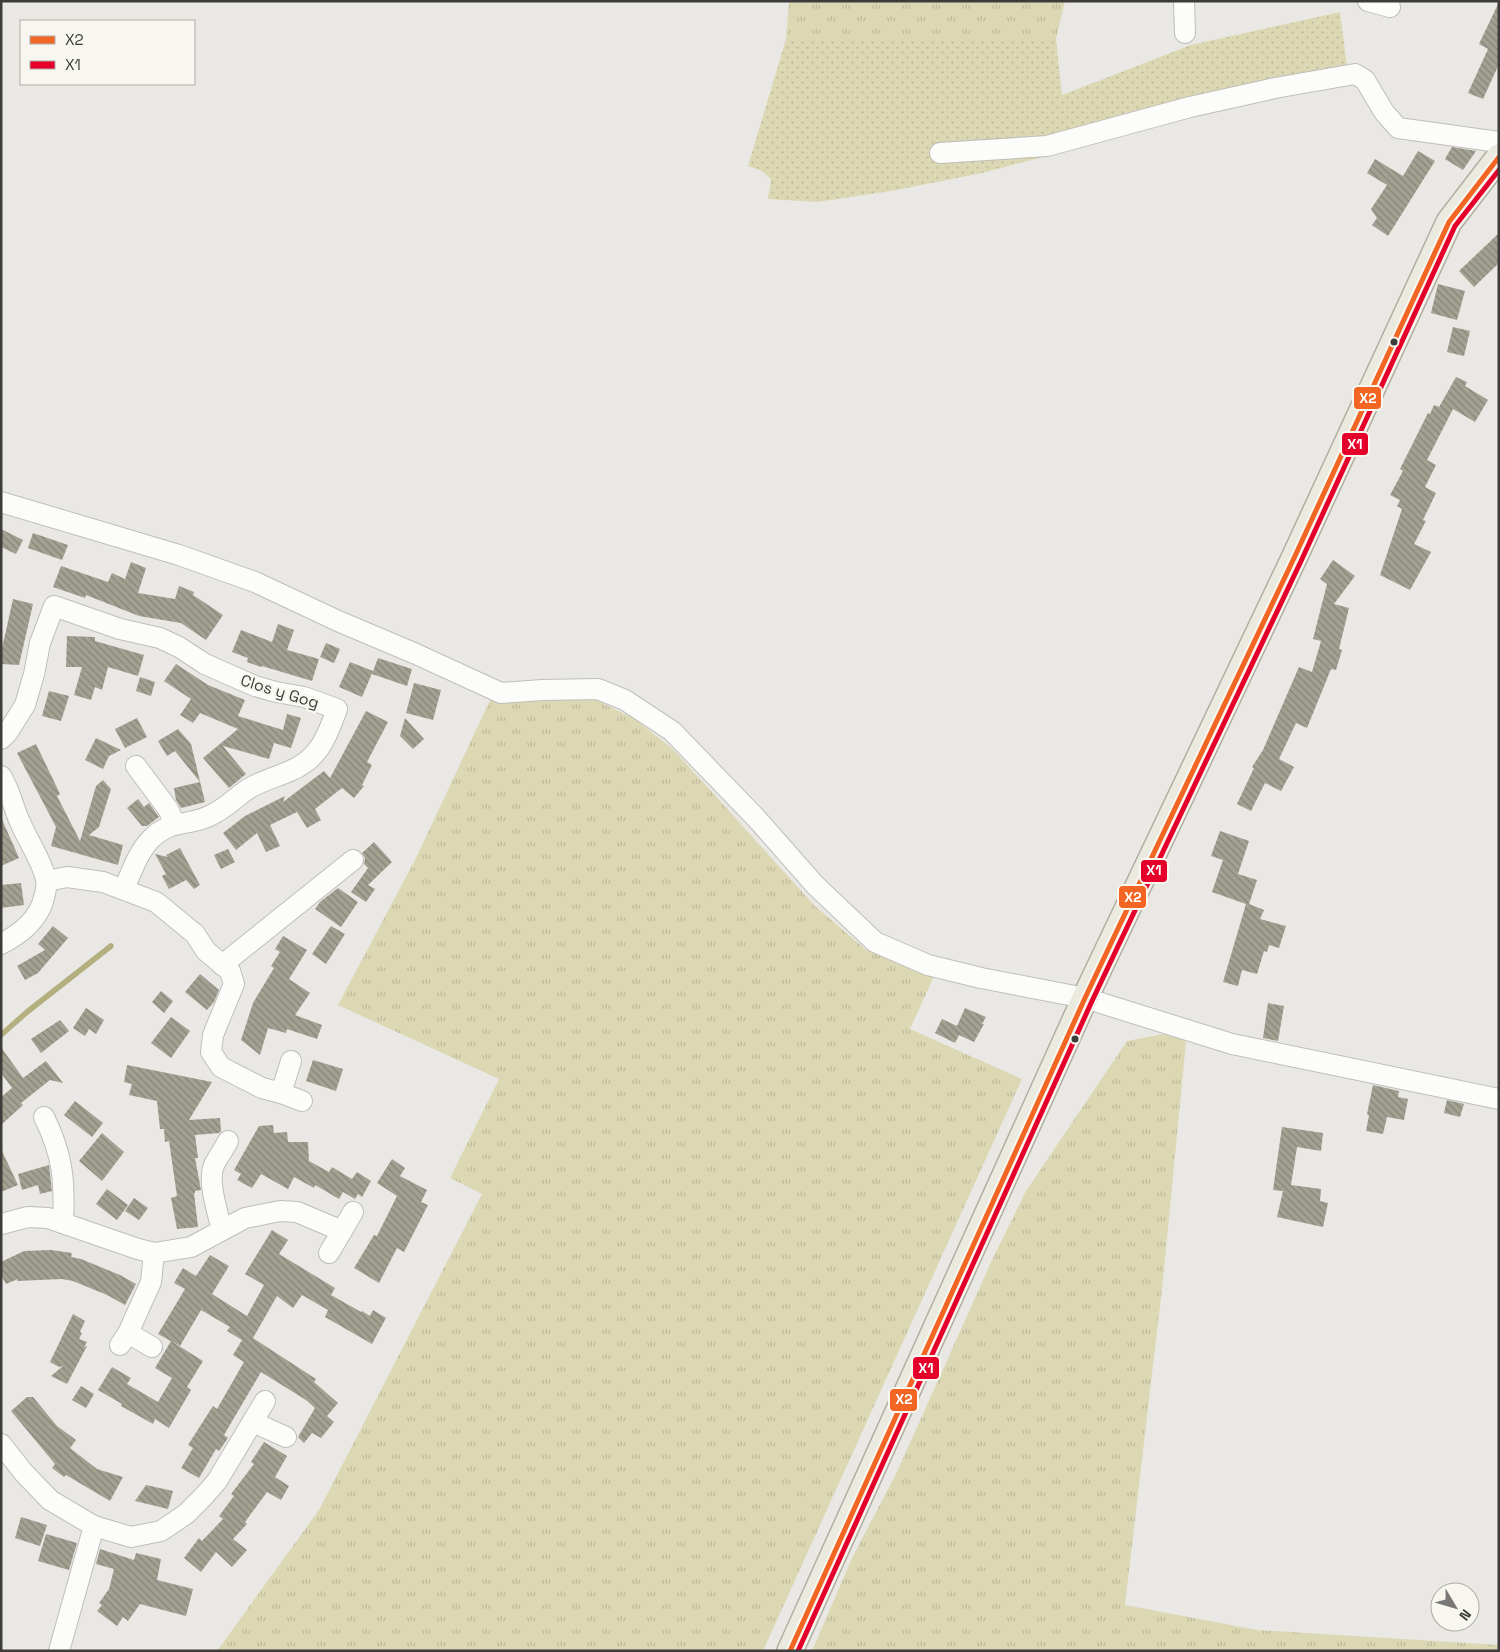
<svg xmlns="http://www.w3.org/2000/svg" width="1500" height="1652" viewBox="0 0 1500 1652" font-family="'Space Grotesk',sans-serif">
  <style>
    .grass { fill: url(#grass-tufts) }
    .garden { fill: url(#garden-dots) }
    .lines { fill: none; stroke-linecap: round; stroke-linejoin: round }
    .stream { stroke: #b4af7e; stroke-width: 5.5 }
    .building { fill: url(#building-back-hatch) }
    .minor-casing { stroke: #bfbebb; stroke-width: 22 }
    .major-casing { stroke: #b1afa1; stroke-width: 28 }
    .minor { stroke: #fcfcfb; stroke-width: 20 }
    .major { stroke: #ebeae1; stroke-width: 25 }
    .bus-1-casing { stroke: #f7f7f0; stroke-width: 9 }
    .bus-2-casing { stroke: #f7f7f0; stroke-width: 9 }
    .bus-1 { stroke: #f26522; stroke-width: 5 }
    .bus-2 { stroke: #e4002b; stroke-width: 5 }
    .bus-dot { fill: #3d3c3a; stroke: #f7f7f0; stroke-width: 2 }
    .labels { text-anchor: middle; stroke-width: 5; stroke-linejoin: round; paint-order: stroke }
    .street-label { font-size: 16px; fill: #3d3c3a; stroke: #f7f7f0 }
    .line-badge { stroke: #f7f7f0; stroke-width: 2 }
    .badge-label { font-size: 14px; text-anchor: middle; font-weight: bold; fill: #fff }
  </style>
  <defs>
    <pattern id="grass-tufts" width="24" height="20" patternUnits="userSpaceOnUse" patternTransform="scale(1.25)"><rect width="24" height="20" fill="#dcd8b4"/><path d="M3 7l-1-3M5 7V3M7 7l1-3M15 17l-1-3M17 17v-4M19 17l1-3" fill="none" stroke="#beba9c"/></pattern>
    <pattern id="garden-dots" width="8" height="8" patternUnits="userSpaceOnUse" patternTransform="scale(1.25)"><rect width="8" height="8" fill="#dcd8b4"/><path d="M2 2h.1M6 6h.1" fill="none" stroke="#beba9c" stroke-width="1.8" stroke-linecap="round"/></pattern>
    <pattern id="building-back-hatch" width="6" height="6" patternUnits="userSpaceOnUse" patternTransform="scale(1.25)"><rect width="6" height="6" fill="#a3a192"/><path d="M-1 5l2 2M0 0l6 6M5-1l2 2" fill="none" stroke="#868478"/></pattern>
  </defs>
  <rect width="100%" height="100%" fill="#e9e8e4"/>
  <g class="grass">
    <polygon points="789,1 1065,1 1056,39 786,39"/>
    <polygon points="552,690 594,699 633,718 673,749 814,905 866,950 934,976 910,1029 1022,1079 763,1651 217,1651 319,1510 482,1194 450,1178 499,1079 338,1005 416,858 492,696"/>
    <polygon points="1163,1034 1177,1037 1186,1042 1163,1280 1125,1605 1257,1630 1499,1645 1499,1651 812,1651 852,1558 897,1472 992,1260 1026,1191 1127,1041"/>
  </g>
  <polygon class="garden" points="1340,12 1349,82 1065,133 1066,151 982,173 891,191 817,202 768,199 771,179 762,171 748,166 786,39 1056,39 1062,95 1191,45"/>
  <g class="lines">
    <polyline class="stream" points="1,1035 27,1012 111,946"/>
  </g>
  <g class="building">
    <polygon points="1499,2 1499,64 1483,99 1468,93 1488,49 1479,44"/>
    <polygon points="1452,147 1476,151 1463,170 1445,159"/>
    <polygon points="1418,151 1435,161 1388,236 1372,225 1377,218 1371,209 1387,185 1367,173 1375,159 1403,176"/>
    <polygon points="1499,233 1499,263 1474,287 1459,271"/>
    <polygon points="1438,284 1465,291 1457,320 1431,313"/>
    <polygon points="1453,327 1470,331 1464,356 1447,352"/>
    <polygon points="1456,377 1467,382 1465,386 1488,400 1475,422 1453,409 1427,460 1436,465 1425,487 1436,493 1423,520 1426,521 1414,544 1431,552 1410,590 1380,575 1402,509 1397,506 1400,500 1390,495 1403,471 1400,469 1428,413 1430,414 1434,405 1439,407"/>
    <polygon points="1,529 23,540 16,554 1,547"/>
    <polygon points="33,533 68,545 62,560 28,548"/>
    <polygon points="1333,560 1355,576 1334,604 1349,608 1339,649 1342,650 1336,670 1331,669 1307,728 1296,723 1279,759 1294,767 1281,791 1265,783 1251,811 1237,804 1254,768 1252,767 1263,750 1299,667 1312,672 1321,641 1313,639 1327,584 1320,579"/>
    <polygon points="131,562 146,568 138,593 175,599 179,586 194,592 193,595 223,615 206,640 181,623 139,616 86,595 85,598 53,587 61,566 108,582 112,573 125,579"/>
    <polygon points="13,599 33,604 19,665 1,664 1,653"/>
    <polygon points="278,624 294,630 287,650 319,659 312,681 262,666 261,667 247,662 248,658 232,652 241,630 272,642"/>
    <polygon points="67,636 95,637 95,641 144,655 138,676 108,667 102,690 95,687 91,700 74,695 82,667 66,667"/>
    <polygon points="326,643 340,649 334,663 320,657"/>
    <polygon points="378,658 412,669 407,686 372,674"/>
    <polygon points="350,662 373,671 362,697 339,687"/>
    <polygon points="176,664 208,685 245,700 238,716 283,730 287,714 301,718 291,748 274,743 269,759 223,746 246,774 229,788 203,758 238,729 200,713 193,723 180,715 191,699 164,681"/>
    <polygon points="140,677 155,682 151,696 136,691"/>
    <polygon points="414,683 441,690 433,720 406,713"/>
    <polygon points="49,691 69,696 61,721 42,716"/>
    <polygon points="366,711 388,722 367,762 372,765 362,785 364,786 354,798 342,788 315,809 321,820 307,828 297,812 270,825 280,846 266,852 257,833 236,850 223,833 245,816 285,796 283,802 324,771 330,778"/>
    <polygon points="137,718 147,737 125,748 115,729"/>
    <polygon points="405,718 424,739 413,749 400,736"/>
    <polygon points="178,729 191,744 205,802 181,808 176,800 174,788 200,782 175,751 167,756 158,741"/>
    <polygon points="96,738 121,750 109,756 103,769 85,760"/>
    <polygon points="36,744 60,794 57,796 80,841 96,786 103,780 111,789 99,827 89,835 123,845 118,865 51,846 56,827 17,753"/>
    <polygon points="138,799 144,807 149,803 159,817 147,826 142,826 127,808"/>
    <polygon points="1,817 19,858 1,866"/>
    <polygon points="1220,831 1249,841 1238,874 1257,880 1249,904 1264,910 1260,919 1286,926 1279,948 1269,945 1267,952 1264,951 1257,974 1242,970 1238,986 1223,982 1246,904 1212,892 1223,860 1211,856"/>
    <polygon points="374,842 392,862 368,885 375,889 366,902 351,892 368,868 364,864 365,858 362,853"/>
    <polygon points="180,848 200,885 194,889 186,880 169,889 162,876 166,874 155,854 168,857 166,855"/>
    <polygon points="228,849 235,862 221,869 214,855"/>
    <polygon points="21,883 24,905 1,908 1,885"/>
    <polygon points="338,888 358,902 341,927 315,909 320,902"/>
    <polygon points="53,926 68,938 38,973 25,980 17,966 45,950 38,944"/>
    <polygon points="331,926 345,934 326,964 312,954"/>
    <polygon points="283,936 307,950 289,979 310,993 295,1015 322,1025 317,1039 287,1029 286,1033 268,1028 260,1055 241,1040 253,1003 274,968 271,966 280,952 275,949"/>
    <polygon points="200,974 219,990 214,1002 207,1010 185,992"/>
    <polygon points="161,991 173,1001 164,1013 152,1002"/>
    <polygon points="1268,1003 1284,1006 1278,1041 1263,1038"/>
    <polygon points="86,1008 104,1020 96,1034 89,1029 85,1036 73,1028"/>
    <polygon points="965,1008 986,1017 982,1024 984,1024 974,1042 959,1035 955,1043 935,1033 942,1019 957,1026"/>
    <polygon points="171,1017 190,1031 171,1058 151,1043"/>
    <polygon points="60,1020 69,1031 41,1053 31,1039"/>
    <polygon points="1,1047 23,1078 46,1061 63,1083 50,1080 21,1103 23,1105 1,1125 1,1097 12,1088 1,1073"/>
    <polygon points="313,1060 343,1069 336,1091 306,1081"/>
    <polygon points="127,1065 212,1082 189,1120 220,1118 221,1131 219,1133 195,1135 198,1158 195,1158 201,1190 195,1191 195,1193 194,1193 198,1227 177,1229 171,1198 177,1196 169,1141 165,1142 164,1129 160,1129 157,1101 129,1095 132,1084 124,1082"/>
    <polygon points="1373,1085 1399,1091 1398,1097 1408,1099 1404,1120 1387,1117 1383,1134 1366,1131 1369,1115 1367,1114"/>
    <polygon points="1447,1100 1464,1104 1460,1117 1444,1113"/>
    <polygon points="75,1101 103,1123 92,1137 64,1115"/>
    <polygon points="273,1125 274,1133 287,1132 288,1142 308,1142 309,1161 329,1172 332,1167 352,1179 357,1172 371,1181 362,1197 358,1194 355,1199 343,1192 339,1199 315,1185 314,1188 294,1177 288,1189 261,1174 252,1188 237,1180 241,1174 234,1170 259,1126"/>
    <polygon points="1282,1127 1323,1133 1321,1151 1297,1147 1291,1185 1321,1189 1320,1201 1328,1203 1323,1227 1277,1217 1283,1191 1273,1190"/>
    <polygon points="102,1133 124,1152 102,1181 79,1161"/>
    <polygon points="1,1149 18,1185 1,1192"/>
    <polygon points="392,1159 405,1168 400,1176 427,1190 421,1202 428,1205 404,1252 397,1248 379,1283 354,1268 374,1235 377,1236 397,1196 377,1183"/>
    <polygon points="49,1165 52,1191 40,1194 38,1185 22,1190 18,1174"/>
    <polygon points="107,1189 128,1205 117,1220 96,1204"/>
    <polygon points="134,1198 148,1208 139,1220 125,1211"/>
    <polygon points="272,1230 288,1240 279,1254 335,1288 331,1295 361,1312 362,1311 370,1316 373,1310 386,1318 372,1344 325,1317 328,1310 302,1295 293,1308 277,1296 253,1338 316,1379 314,1382 338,1403 327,1416 334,1422 321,1438 312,1433 304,1443 298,1437 315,1408 306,1400 261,1372 224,1435 228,1438 219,1451 216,1449 199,1478 181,1468 193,1448 188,1445 213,1406 217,1409 244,1362 233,1355 242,1340 227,1331 230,1327 201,1310 180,1346 158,1334 185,1289 174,1283 183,1268 196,1276 210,1255 229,1266 212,1294 247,1316 264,1285 245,1274"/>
    <polygon points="51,1250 72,1253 71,1257 81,1259 120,1275 136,1284 125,1305 107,1295 73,1281 62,1279 17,1281 18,1279 6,1284 1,1275 1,1262 24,1251"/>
    <polygon points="73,1314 85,1321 80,1332 82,1333 79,1339 87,1342 84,1347 87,1346 67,1384 51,1376 63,1366 59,1367 50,1362"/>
    <polygon points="171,1341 203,1361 187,1387 191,1390 169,1428 155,1419 153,1424 121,1406 122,1404 98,1390 112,1367 131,1378 127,1384 158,1402 172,1378 155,1368"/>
    <polygon points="81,1386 94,1394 86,1408 72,1400"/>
    <polygon points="27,1397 33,1397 57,1426 76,1440 70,1448 97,1469 123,1477 110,1501 66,1475 64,1477 52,1468 55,1464 11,1411"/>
    <polygon points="264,1442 287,1456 275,1477 289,1486 281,1500 267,1492 245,1522 247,1524 233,1539 247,1550 232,1567 216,1552 201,1572 184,1558 199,1538 202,1541 223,1519 219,1516 234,1496 231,1494 254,1464 251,1462"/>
    <polygon points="146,1485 173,1491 168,1509 135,1501"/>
    <polygon points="21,1517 47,1525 40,1546 15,1538"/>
    <polygon points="46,1534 77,1543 69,1570 38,1561"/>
    <polygon points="100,1549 134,1560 136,1553 161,1559 157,1580 193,1589 186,1616 140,1604 128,1621 123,1617 117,1626 97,1611 102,1605 99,1603 109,1589 114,1569 96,1564"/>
  </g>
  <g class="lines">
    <g class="minor-casing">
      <g id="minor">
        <polyline points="1184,1 1185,33"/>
        <polyline points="1368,1 1390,7"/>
        <polyline points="940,153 1047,146 1190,107 1275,88 1355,74 1365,80 1384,112 1398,128 1499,142"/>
        <polyline points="1,502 179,555 255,582 338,621 416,654 501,693 542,690 598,689 625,700 672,731 757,819 815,885 875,942 928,965 981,978 1085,998 1232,1044 1499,1099"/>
        <path d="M1,739L8,732L25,705L34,674L40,643L54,606L120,629L160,638L179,647L205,664L255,686L276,692L304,697L337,709C327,737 319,759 290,771C276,777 261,781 248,789C232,800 226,809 207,817C185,826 170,820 151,839C138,852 131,873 124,889"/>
        <polyline points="136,766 168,809 175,824"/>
        <path d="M1,776C10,790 13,807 20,822C28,841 41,859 46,879C47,883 46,889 45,894C40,919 22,933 1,944"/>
        <polyline points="47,881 67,877 103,882 156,902 195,934 206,951 230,971 234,984 213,1035 211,1052 221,1067 262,1088 281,1093 291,1061"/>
        <polyline points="222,965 353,860"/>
        <polyline points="281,1093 302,1101"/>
        <path d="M44,1117C63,1155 65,1181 63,1223"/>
        <polyline points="1,1224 28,1217 48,1218 138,1249 154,1253 191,1247 245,1218 280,1211 297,1212 342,1231 353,1212"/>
        <path d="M222,1230C218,1213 207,1182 214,1165C218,1157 224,1149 228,1141"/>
        <polyline points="329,1253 342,1231"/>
        <polyline points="128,1333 152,1347"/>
        <polyline points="120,1345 128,1333 151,1282 154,1253"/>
        <polyline points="253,1422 286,1437"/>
        <polyline points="1,1444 24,1473 50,1500 94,1526 131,1537 161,1531 186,1514 204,1496 217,1481 265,1401"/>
        <polyline points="59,1651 94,1526"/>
      </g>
    </g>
    <g class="major-casing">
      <polyline id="major" points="790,1651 1085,998 1295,556 1449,222 1499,157"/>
    </g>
    <use href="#minor" class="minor"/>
    <use href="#major" class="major"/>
    <g class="bus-1-casing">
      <polyline id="bus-1" points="790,1651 1085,998 1295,556 1449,222 1499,157"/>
    </g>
    <g class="bus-2-casing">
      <polyline id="bus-2" points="798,1651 1092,1001 1302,559 1455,226 1499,170"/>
    </g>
    <use href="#bus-1" class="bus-1"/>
    <use href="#bus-2" class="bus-2"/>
  </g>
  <g class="bus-dot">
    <circle cx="1394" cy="342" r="4.5"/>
    <circle cx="1075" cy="1039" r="4.5"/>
  </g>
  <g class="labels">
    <g class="street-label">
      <text transform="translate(280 691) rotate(17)" y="6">Clos y Gog</text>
    </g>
  </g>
  <g class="line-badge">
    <rect x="1353" y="386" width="29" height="24" rx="5" fill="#f26522"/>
    <rect x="1341" y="432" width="28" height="24" rx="5" fill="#e4002b"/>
    <rect x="1140" y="859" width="28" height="24" rx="5" fill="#e4002b"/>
    <rect x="1118" y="885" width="29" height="24" rx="5" fill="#f26522"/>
    <rect x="912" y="1356" width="28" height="24" rx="5" fill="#e4002b"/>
    <rect x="889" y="1388" width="29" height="24" rx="5" fill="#f26522"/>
  </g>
  <g class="badge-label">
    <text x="1368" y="403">X2</text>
    <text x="1355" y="449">X1</text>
    <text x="1154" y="875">X1</text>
    <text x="1133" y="902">X2</text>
    <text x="926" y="1373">X1</text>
    <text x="904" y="1404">X2</text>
  </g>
  <rect width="1500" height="1652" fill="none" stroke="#3d3c3a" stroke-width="5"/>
  <rect x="20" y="20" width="175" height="65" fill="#f7f7f0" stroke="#adaca7"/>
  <rect x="30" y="36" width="25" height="8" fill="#f26522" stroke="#adaca7"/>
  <text x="65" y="45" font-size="15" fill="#3d3c3a">X2</text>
  <rect x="30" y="61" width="25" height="8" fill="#e4002b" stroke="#adaca7"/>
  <text x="65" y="70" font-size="15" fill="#3d3c3a">X1</text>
  <g transform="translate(1455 1607) rotate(128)"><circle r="24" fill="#f7f7f0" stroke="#adaca7"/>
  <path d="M0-4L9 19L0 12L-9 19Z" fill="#797876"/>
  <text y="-8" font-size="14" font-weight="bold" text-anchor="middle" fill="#3d3c3a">N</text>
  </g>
</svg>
